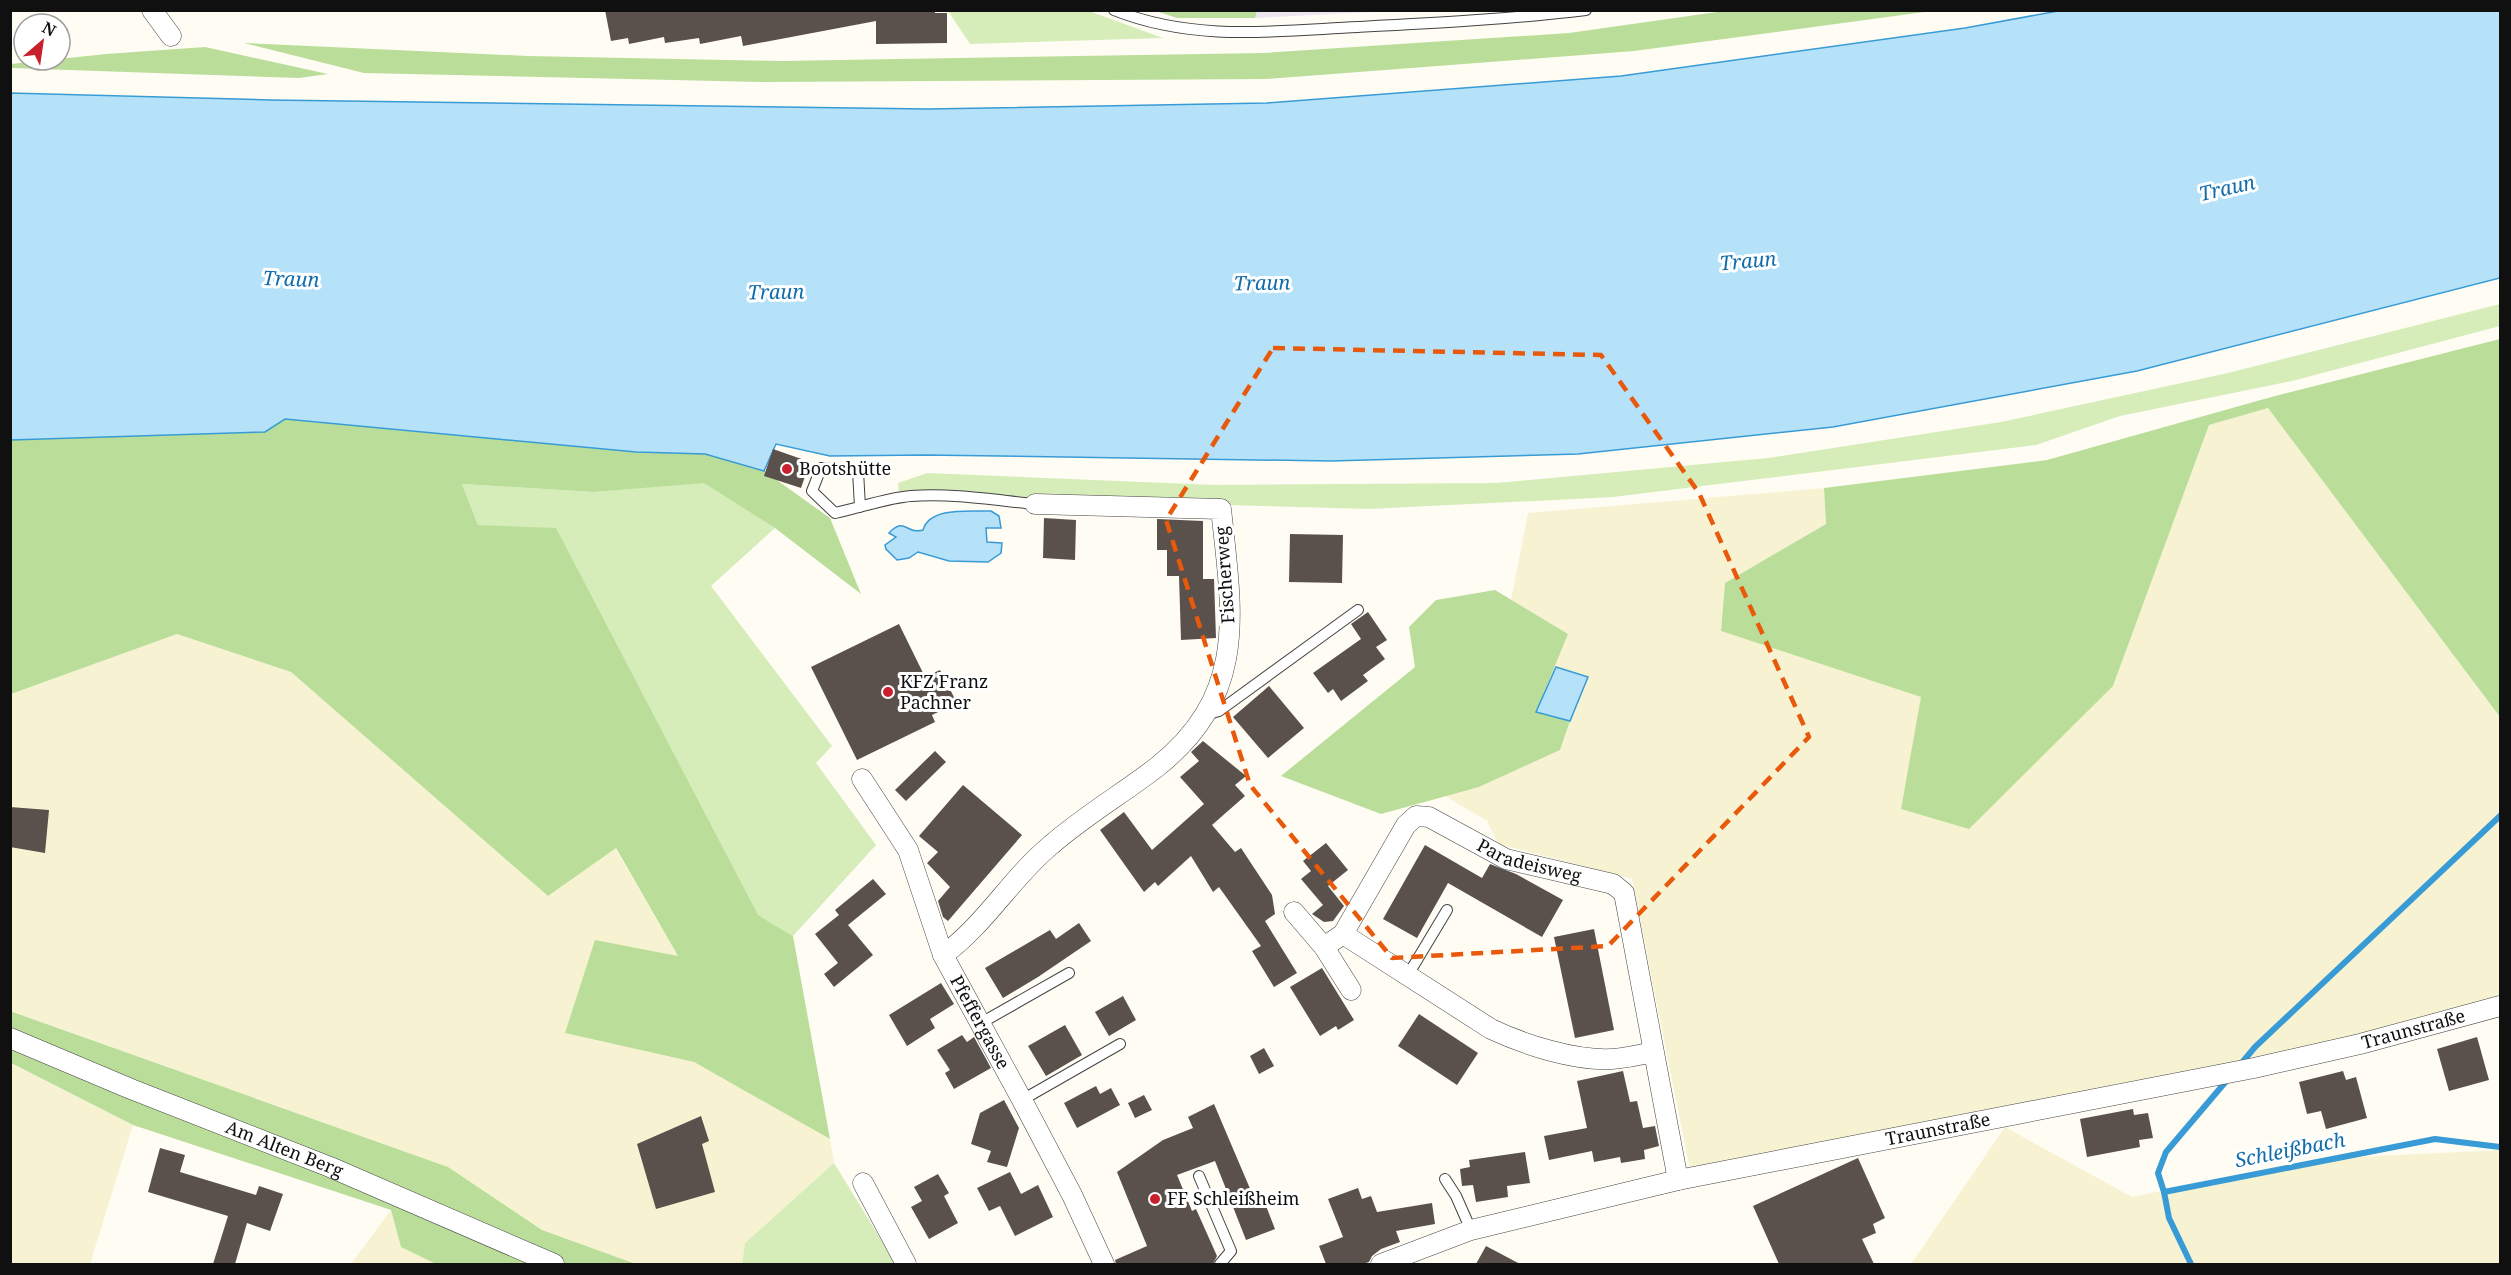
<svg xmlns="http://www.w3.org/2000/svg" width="2511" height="1275" viewBox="0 0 2511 1275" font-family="'Noto Serif',serif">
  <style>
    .industrial { fill: #ede5ef }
    .farmland { fill: #f7f3d2 }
    .green { fill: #d6edba }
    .forest { fill: #bade99 }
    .water { fill: #b5e2f9; stroke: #389bd5; stroke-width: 1.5 }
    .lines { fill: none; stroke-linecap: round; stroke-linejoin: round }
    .stream { stroke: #389bd5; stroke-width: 6 }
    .building { fill: #5a514c }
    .service-casing { stroke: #434343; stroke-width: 12 }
    .minor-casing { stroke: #434343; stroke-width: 21 }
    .service { stroke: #fff; stroke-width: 10 }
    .minor { stroke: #fff; stroke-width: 20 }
    .marked { fill: none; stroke: #e8590c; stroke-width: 4.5; stroke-dasharray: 12 8; stroke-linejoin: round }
    .poi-dot { fill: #c9202d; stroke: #fff; stroke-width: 2 }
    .labels { text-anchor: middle; stroke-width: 6; stroke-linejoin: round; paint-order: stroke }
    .poi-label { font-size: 18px; fill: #101010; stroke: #fff; text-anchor: start }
    .street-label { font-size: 18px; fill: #101010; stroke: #fff }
    .water-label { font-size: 20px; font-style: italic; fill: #116dab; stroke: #fff }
  </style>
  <rect width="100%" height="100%" fill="#fffcf4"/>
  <polygon class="industrial" points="1257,11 1257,10 1391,11 1255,18"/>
  <g class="farmland">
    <polygon points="2268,408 2500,717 2500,997 2283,1056 2203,1067 1690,1170 1632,879 1498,844 1487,821 1445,796 1479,787 1560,750 1570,721 1536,712 1568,634 1511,600 1528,513 1824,488 1826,524 1725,583 1721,631 1922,697 1901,809 2113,686 2209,425"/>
    <polygon points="177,634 291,672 548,896 615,848 678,956 566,1033 694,1062 830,1139 834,1163 745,1243 742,1264 636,1264 542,1230 448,1167 11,1011 11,694"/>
    <polygon points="10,1063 133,1125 90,1264 11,1264"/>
    <polygon points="2005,1127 2132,1197 2316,1159 2500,1150 2500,1264 1911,1264"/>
    <polygon points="391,1210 401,1247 436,1264 351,1264"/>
  </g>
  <g class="green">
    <polygon points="948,11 1089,11 1163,38 970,44"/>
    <polygon points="2500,304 2500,326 2292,381 2120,416 2036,445 1613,497 1370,509 1047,500 950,490 899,494 898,483 927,473 1214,485 1496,483 1768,458 2001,422 2228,373"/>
    <polygon points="704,482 775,528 711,586 832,746 816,763 876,845 793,936 758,915 478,525 462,484 594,492"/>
    <polygon points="834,1163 896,1264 742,1264 745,1243"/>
  </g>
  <g class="forest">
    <polygon points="1731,10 1932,11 1634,51 1267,79 761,82 364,73 244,43 528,56 781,61 1264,53 1569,33"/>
    <polygon points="1156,11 1257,11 1255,18 1177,18"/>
    <polygon points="205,47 328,74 299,78 11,68 11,64 106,54"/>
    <polygon points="2500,339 2500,717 2268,408 2209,425 2113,686 1969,829 1901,809 1921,697 1721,631 1725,583 1826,524 1824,488 2047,460 2275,396"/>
    <polygon points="285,418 636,452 705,454 734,461 764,471 830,518 861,594 775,528 704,483 594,492 462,484 478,525 556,528 758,915 793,936 830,1139 694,1062 565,1033 595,940 678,956 616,848 548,896 291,672 177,634 11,694 11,440 265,432"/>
    <polygon points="1495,590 1568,634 1536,712 1570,721 1560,750 1479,787 1381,814 1281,776 1415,667 1409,627 1436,600"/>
    <polygon points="10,1011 448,1167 542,1230 636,1264 436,1264 401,1247 391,1210 133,1125 11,1063"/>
  </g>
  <g class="water">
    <polygon points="2058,11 2500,11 2500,278 2137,371 1833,427 1578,454 1331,461 925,455 830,456 776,444 764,471 705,454 636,452 285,419 265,432 11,440 10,93 270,100 928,109 1267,103 1621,76 1965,28"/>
    <path d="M991,511L999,516L1001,528H986L987,542L1002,543L1001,553L988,562L949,561L918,552L909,558L897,560L886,549L885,545L896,537L889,533C905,516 906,535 923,530C930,506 971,512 991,511Z"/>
    <polygon points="1556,667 1588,677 1570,721 1536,712"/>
  </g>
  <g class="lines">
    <g class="stream">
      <polyline points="2240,1065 2255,1047 2500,816"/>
      <polyline points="2164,1192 2158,1173 2166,1152 2228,1079"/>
      <polyline points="2191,1264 2169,1218 2164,1192 2435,1139 2500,1147"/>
    </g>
  </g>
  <g class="building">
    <polygon points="605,10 935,10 935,13 947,13 947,43 876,44 876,21 743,46 741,36 700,44 699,38 665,43 664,37 629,44 628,38 611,41"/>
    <polygon points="773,449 810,462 801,488 764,476"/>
    <polygon points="1044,518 1076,520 1075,560 1043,558"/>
    <polygon points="1157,519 1203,521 1203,579 1214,579 1216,638 1181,640 1179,576 1167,576 1167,550 1157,550"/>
    <polygon points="1290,534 1343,535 1342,583 1289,582"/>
    <polygon points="1368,612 1387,640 1376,647 1385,659 1363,675 1368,681 1341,701 1333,689 1328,693 1313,673 1361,639 1351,624"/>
    <polygon points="899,624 925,677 940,670 957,703 932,715 935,722 857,760 811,667"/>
    <polygon points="1269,686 1304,728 1268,758 1233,717"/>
    <polygon points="1203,741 1246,776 1235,785 1245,796 1212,825 1235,852 1241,848 1272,895 1275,914 1265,921 1297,973 1274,987 1252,951 1261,946 1219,887 1213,892 1191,856 1158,886 1155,882 1144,892 1100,830 1124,812 1152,850 1204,804 1180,777 1199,761 1191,752"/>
    <polygon points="935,751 946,762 906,801 895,790"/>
    <polygon points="963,785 1022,835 948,921 943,917 938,901 950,887 927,863 938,852 919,836"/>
    <polygon points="10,807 49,810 45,853 10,847"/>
    <polygon points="1326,843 1348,870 1328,886 1344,906 1333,921 1324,922 1312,914 1323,905 1301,879 1311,871 1303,861"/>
    <polygon points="1425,845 1482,878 1490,864 1516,874 1563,900 1542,937 1448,883 1417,938 1383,919"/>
    <polygon points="873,879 886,894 848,925 873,955 834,987 824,974 838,963 815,934 839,915 835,910"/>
    <polygon points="1079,923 1091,941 1038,977 1003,998 985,968 1050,930 1056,939"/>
    <polygon points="1594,929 1614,1030 1575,1038 1554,937"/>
    <polygon points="1322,968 1354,1020 1338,1030 1336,1026 1320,1036 1290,987"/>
    <polygon points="941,983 954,1004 930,1019 935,1028 907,1046 889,1015"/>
    <polygon points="1123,996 1136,1020 1109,1036 1095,1012"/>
    <polygon points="1419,1014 1478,1053 1457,1085 1398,1046"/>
    <polygon points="1065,1025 1082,1055 1046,1076 1028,1046"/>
    <polygon points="962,1035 967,1042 974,1037 991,1068 954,1089 945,1073 950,1070 937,1050"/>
    <polygon points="2477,1037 2489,1080 2449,1091 2437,1049"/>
    <polygon points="1264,1048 1274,1066 1259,1074 1250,1056"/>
    <polygon points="1623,1071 1630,1102 1637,1101 1643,1128 1655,1126 1659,1146 1644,1150 1645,1159 1621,1163 1620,1157 1594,1162 1592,1151 1549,1160 1544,1136 1587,1128 1577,1081"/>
    <polygon points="2343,1071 2346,1080 2356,1077 2367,1118 2326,1129 2321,1111 2307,1114 2299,1082"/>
    <polygon points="1096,1086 1100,1094 1111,1088 1120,1105 1077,1128 1064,1103"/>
    <polygon points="1144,1095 1152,1110 1135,1118 1128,1103"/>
    <polygon points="1004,1100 1019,1128 1007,1167 987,1162 991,1151 971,1144 980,1113"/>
    <polygon points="1214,1104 1251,1191 1259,1188 1275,1229 1246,1240 1215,1161 1177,1175 1192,1211 1196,1209 1217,1256 1213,1264 1116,1264 1115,1260 1147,1246 1117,1172 1163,1140 1193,1128 1188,1117"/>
    <polygon points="2133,1109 2134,1115 2148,1113 2153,1138 2139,1140 2140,1147 2087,1157 2080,1119"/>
    <polygon points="701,1116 709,1141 702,1144 715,1192 656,1209 637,1144"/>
    <polygon points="160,1148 185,1155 180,1172 256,1195 259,1186 283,1194 270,1231 247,1223 235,1264 213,1264 228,1216 148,1192"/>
    <polygon points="1525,1152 1530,1183 1507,1186 1508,1197 1476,1202 1473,1185 1462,1186 1460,1169 1470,1167 1469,1160"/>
    <polygon points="1858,1158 1885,1218 1873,1224 1876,1233 1862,1239 1874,1264 1779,1264 1753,1206"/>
    <polygon points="1010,1172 1021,1194 1038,1185 1053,1217 1015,1236 1000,1206 989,1211 977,1188"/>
    <polygon points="938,1174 949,1193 944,1196 958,1223 929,1239 911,1207 922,1201 914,1187"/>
    <polygon points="1358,1188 1362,1199 1371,1196 1377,1212 1432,1203 1435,1224 1396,1231 1400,1242 1381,1249 1372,1256 1369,1262 1363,1264 1326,1264 1319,1246 1343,1237 1328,1199"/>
    <polygon points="1486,1246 1520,1264 1476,1264"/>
  </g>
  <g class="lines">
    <g class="service-casing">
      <g id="service">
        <path d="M1114,10C1194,42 1275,31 1358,27C1434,23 1511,19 1586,10"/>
        <path d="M860,507L858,471L821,468L812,491L835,513C859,508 886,498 911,496C953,493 994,500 1035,504"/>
        <polyline points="1205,715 1219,711 1358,610"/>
        <polyline points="1408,975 1447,910"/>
        <polyline points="981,1023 1069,973"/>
        <polyline points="1022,1100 1120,1044"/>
        <polyline points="1199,1176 1231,1251 1220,1264"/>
        <polyline points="1445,1179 1456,1196 1471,1230"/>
      </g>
    </g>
    <g class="minor-casing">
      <g id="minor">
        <polyline points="152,10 171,36"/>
        <path id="s1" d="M862,779L908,850L943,955L1022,1100L1072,1195L1104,1264"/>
        <path id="s2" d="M1294,912L1324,947L1343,934L1406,825L1416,816L1429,817L1506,859L1613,884L1624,893L1678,1180"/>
        <path d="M1343,934L1491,1029C1525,1045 1575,1061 1612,1059C1626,1058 1640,1055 1653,1052"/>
        <polyline points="1324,947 1351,990"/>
        <path d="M943,955C985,925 1011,878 1051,845C1084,816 1122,794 1157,767C1249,694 1232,612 1221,509L1035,504"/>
        <path id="s3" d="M10,1038L131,1089L330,1167L554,1264"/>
        <polyline points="863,1183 906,1264"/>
        <path id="s4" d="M1381,1264L1471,1230L1678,1180L2254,1068L2360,1044L2500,1006"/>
      </g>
    </g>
    <use href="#service" class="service"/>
    <use href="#minor" class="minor"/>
  </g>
  <path class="marked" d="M1273,348L1601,355L1699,493L1809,737L1608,946L1392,958L1250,785L1166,520Z"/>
  <g class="poi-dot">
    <circle cx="787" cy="469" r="6"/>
    <circle cx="888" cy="692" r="6"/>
    <circle cx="1155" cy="1199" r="6"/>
  </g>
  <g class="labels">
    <g class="poi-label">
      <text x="799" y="475">Bootshütte</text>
      <text x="900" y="688">KFZ Franz<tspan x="900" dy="21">Pachner</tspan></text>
      <text x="1167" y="1205">FF Schleißheim</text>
    </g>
    <g class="street-label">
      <text transform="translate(1225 575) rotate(-94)" y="6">Fischerweg</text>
      <text dy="6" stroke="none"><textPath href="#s2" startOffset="332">Paradeisweg</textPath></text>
      <text dy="6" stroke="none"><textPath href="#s1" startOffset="272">Pfeffergasse</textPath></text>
      <text dy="6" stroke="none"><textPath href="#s4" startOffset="1060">Traunstraße</textPath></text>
      <text dy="6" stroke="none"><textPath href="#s4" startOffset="574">Traunstraße</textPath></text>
      <text dy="6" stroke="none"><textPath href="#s3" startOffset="296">Am Alten Berg</textPath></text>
    </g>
    <g class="water-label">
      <text transform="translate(2227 188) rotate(-13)" y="7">Traun</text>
      <text transform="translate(1748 261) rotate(-5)" y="7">Traun</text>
      <text transform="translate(291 279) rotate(2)" y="7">Traun</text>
      <text transform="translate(1262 283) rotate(-1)" y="7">Traun</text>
      <text transform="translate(776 292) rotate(-1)" y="7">Traun</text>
      <text transform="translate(2290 1150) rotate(-11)" y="7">Schleißbach</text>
    </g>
  </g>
  <rect width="2511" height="1275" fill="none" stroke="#101010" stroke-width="24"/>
  <g transform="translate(42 42) rotate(29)"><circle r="28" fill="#ffffff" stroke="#9f9f9f" stroke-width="1.5"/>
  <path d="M0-4.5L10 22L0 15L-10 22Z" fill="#c9202d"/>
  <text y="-9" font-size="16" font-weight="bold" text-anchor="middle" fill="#101010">N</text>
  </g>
</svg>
